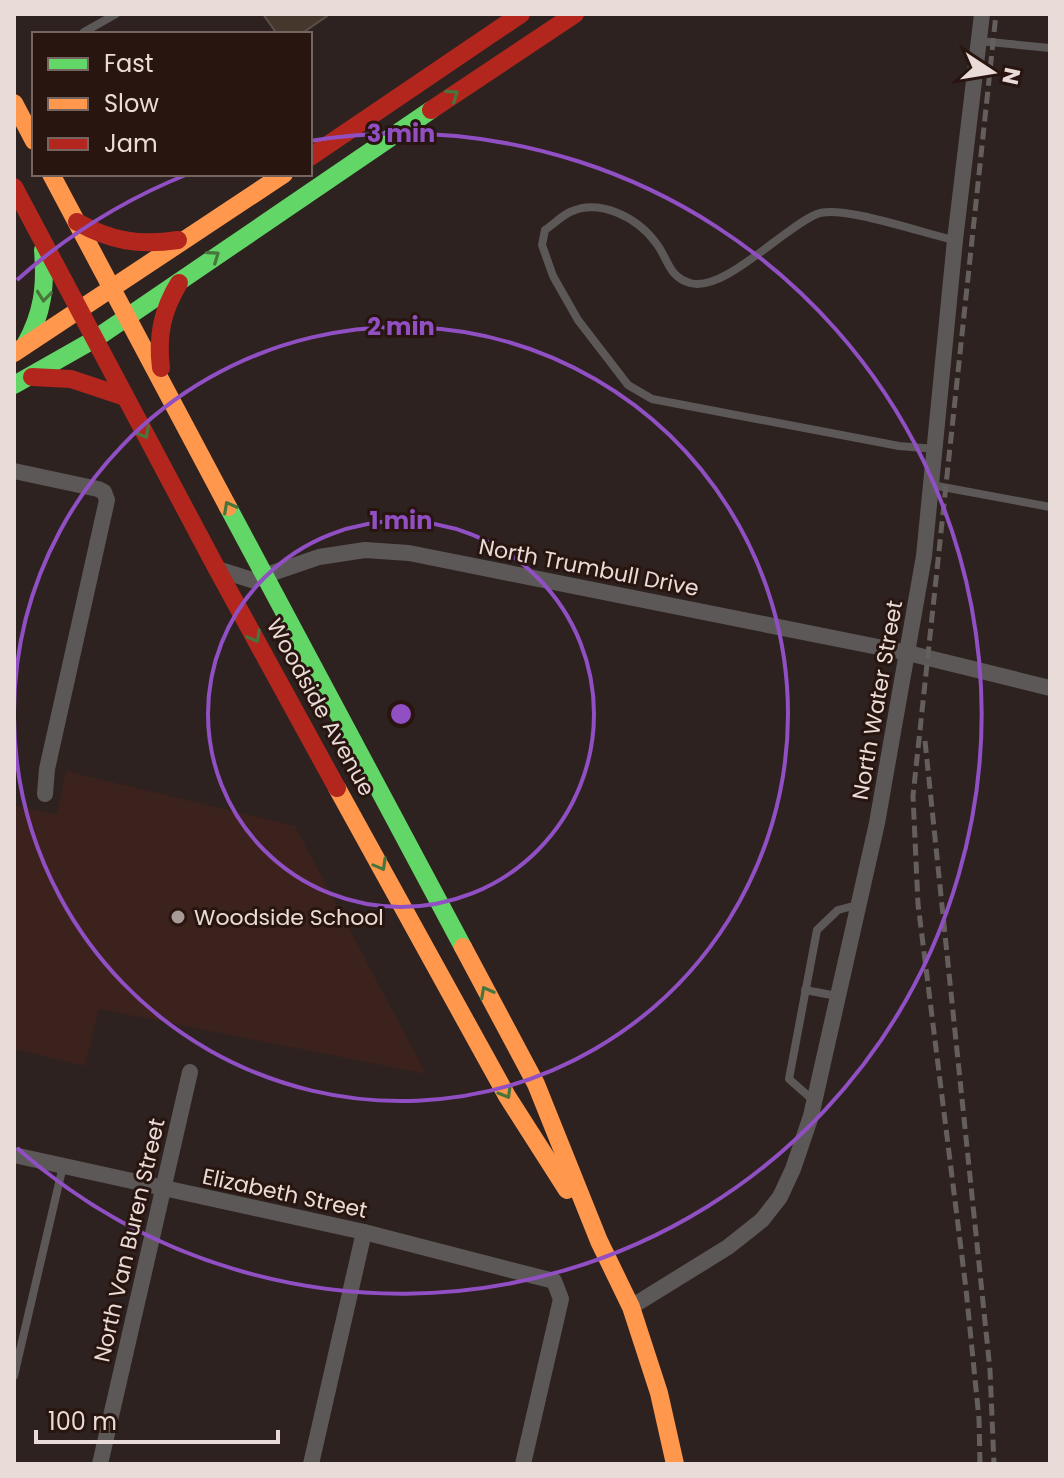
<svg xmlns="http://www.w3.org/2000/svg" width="1064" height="1478" viewBox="0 0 1064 1478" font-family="Poppins,sans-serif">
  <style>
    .built { fill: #3b221c }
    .building { fill: #46372c; stroke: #584f4b; stroke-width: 2 }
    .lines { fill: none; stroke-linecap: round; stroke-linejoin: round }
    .lane { stroke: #5d5858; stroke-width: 8 }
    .street { stroke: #5d5858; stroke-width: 16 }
    .fast { stroke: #63d668; stroke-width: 18 }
    .slow { stroke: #ff974d; stroke-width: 18 }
    .jam { stroke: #b3261e; stroke-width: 18 }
    .rail { stroke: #645e5c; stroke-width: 5; stroke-dasharray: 12 6; stroke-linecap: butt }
    .oneway { stroke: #46763c }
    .ring { fill: none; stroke: #914fc4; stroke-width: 4 }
    .poi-dot { fill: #a79a97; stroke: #291510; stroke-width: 3 }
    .labels { text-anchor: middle; stroke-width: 6; stroke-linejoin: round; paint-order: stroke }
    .street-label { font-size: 22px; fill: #e9dbd7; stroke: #291510 }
    .poi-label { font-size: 22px; fill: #e9dbd7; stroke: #291510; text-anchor: start }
    .centre { fill: #914fc4; stroke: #291510; stroke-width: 4 }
    .ring-label { font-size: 24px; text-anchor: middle; font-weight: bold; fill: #914fc4; stroke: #291510; stroke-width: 6; stroke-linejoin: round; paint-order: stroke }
  </style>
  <rect width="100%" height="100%" fill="#2d221f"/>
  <polygon class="built" points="66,771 295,826 426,1074 99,1009 85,1066 14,1049 14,805 57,815"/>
  <polygon class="building" points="263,14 330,14 301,34 277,34"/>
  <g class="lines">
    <g class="lane">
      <polyline points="84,32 116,14"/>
      <polyline points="979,41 1050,48"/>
      <path d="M935,449L899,446L652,399L628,385L578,320L553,276L542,245L545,230C553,225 561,216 570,212C600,198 638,218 656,243C668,258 668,277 690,283C724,293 784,227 817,214C841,204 925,234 954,240"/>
      <polyline points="932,485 1050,507"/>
      <polyline points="805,990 837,996"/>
      <polyline points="814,1101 789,1079 817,930 838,910 857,905"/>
      <polyline points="14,1376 63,1166"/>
    </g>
    <g class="street">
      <polyline points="14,471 98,489 104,492 107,500 47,769 45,794"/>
      <polyline points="217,569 252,580 319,557 365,550 409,553 908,653 1050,688"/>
      <polyline points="14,1155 364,1232 554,1281 561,1299 523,1464"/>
      <polyline points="631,1307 728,1247 762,1220 780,1197 793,1169 811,1116 877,823 924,556 955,240 982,14"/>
      <polyline points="100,1464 190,1072"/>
      <polyline points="311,1464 364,1232"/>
    </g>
    <g class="fast">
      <path d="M25,345C43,313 46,286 43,250"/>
      <polyline points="14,385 95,339 431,110"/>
      <polyline points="228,507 463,947"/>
    </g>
    <g class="slow">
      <polyline points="14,103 34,141"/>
      <polyline points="51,174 228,507"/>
      <polyline points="14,353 284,174"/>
      <polyline points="337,788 507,1096 567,1190"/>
      <polyline points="463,947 536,1084 599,1241 631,1307 659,1393 675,1464"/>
    </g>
    <g class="jam">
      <polyline points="431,110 575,14"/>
      <polyline points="310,157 521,14"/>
      <polyline points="14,187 217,569 337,788"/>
      <path d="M77,222C111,241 139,246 178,240"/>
      <path d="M161,368C157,336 162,311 179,283"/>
      <polyline points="32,377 71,379 125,397"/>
    </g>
    <g class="rail">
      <polyline points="925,741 990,1370 994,1464"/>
      <polyline points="980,1464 979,1419 966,1289 918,904 913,796 996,14"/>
    </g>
  </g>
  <defs><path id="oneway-chevron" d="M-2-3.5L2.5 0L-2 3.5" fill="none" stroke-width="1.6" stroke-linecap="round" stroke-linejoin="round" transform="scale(2)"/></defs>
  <g class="oneway">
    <use href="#oneway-chevron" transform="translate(453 95) rotate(-34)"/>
    <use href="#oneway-chevron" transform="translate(214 256) rotate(-35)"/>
    <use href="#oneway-chevron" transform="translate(44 296) rotate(96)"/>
    <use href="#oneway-chevron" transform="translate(144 433) rotate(62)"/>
    <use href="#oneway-chevron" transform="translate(229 507) rotate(-118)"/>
    <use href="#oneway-chevron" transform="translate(255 637) rotate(61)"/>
    <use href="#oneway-chevron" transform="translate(381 865) rotate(61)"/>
    <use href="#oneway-chevron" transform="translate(486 992) rotate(-118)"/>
    <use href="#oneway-chevron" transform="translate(506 1093) rotate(60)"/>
  </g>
  <g class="ring">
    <circle cx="401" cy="714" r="193"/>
    <path d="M14 711A387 387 0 1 1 14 717"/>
    <path d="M17 280A580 580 0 0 1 188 174M310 141A580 580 0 1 1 17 1148"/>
  </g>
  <circle class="poi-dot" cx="178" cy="917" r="8"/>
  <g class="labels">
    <g class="street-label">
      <text transform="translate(589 567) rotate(11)" y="8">North Trumbull Drive</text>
      <text transform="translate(877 700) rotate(-80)" y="8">North Water Street</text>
      <text transform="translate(321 707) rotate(61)" y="8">Woodside Avenue</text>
      <text transform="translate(285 1193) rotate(12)" y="8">Elizabeth Street</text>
      <text transform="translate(129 1240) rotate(-77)" y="8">North Van Buren Street</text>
    </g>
    <g class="poi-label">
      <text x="194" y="925">Woodside School</text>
    </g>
  </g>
  <circle cx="401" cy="714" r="12" class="centre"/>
  <g class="ring-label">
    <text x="401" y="142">3 min</text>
    <text x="401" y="335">2 min</text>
    <text x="401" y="529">1 min</text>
  </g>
  <rect width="1064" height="1478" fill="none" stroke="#e9dbd7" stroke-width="32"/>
  <rect x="32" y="32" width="280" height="144" fill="#291510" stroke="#766460" stroke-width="2"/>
  <rect x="48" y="58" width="40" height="12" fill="#63d668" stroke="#766460" stroke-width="2"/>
  <text x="104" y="72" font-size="24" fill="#e9dbd7">Fast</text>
  <rect x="48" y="98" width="40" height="12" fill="#ff974d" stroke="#766460" stroke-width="2"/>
  <text x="104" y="112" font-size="24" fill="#e9dbd7">Slow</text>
  <rect x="48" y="138" width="40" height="12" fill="#b3261e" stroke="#766460" stroke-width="2"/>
  <text x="104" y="152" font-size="24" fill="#e9dbd7">Jam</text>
  <g transform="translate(992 72) rotate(102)" stroke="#291510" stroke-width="6" paint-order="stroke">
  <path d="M0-6L14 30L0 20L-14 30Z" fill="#e9dbd7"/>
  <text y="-12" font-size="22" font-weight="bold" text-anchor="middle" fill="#e9dbd7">N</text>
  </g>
  <path d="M36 1430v12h242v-12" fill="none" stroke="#e9dbd7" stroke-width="4"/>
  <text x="48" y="1430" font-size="24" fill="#e9dbd7" stroke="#291510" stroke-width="6" paint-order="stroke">100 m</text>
</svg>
